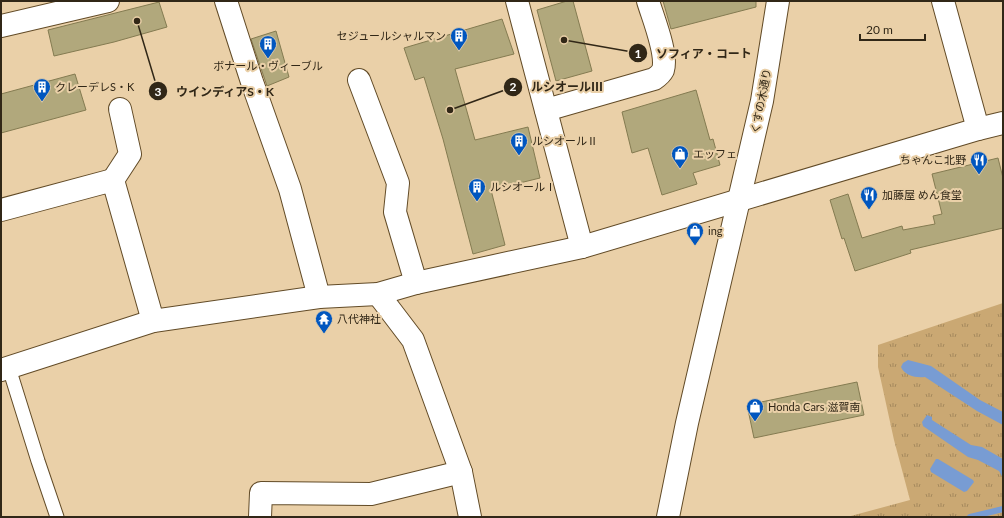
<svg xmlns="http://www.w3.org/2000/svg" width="1004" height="518" viewBox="0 0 1004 518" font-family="Lato,'Noto Sans JP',sans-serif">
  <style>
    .grass { fill: url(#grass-tufts) }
    .water { fill: #789cd3 }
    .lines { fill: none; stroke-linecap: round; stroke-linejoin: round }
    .stream { stroke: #789cd3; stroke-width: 6 }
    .building { fill: #b1a87c; stroke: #847b51 }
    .lane-casing { stroke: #624b27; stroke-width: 15 }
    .street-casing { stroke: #624b27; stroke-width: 24 }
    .secondary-casing { stroke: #624b27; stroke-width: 24 }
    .lane { stroke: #fff; stroke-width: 13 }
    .street { stroke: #fff; stroke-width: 22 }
    .secondary { stroke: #fff; stroke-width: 22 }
    .labels { text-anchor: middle; stroke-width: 4; stroke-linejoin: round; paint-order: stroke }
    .poi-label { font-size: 11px; fill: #312717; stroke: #ead0a8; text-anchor: start }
    .street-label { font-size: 11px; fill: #312717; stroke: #ead0a8 }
    .leader { fill: none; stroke: #312717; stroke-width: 1.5 }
    .callout-dot { fill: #312717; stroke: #ead0a8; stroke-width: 1.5 }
    .mark-label { font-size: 12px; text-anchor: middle; font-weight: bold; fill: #fff }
    .callout-label { font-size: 12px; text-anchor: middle; font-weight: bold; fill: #312717; stroke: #ead0a8; stroke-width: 4; stroke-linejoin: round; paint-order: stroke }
  </style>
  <defs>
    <pattern id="grass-tufts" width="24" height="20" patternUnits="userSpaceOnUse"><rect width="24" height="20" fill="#caa873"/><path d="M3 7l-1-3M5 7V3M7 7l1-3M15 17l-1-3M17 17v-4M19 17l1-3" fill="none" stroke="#a5895d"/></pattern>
  </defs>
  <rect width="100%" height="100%" fill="#ead0a8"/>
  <polygon class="grass" points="1003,303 1003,517 847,517 910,500 894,440 878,367 878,345"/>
  <g class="water">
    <path d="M908,360L931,366L980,400L1003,412V425L977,411L925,377C916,378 905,376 901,367L903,363Z"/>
    <polygon points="927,415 932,417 932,420 971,445 982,447 1003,459 1003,478 999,471 978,460 968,457 923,426 922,422"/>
    <polygon points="936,459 938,459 973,480 974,482 967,491 964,492 931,472 930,469"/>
  </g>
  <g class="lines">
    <polyline class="stream" points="970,517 1003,509"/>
  </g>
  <g class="building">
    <polygon points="567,1 573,1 592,71 556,81 537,10"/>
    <polygon points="663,1 756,1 756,7 671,29"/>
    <polygon points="159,2 167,27 114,42 54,56 48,30"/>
    <polygon points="502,19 514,54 455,69 475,140 528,127 540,178 491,190 505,245 473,254 443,139 424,77 415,80 404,48"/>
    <polygon points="276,31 289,77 267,86 251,39"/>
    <polygon points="75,74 86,110 1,133 1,94"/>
    <polygon points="696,90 710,140 713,139 720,165 693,173 697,184 662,195 648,148 632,153 622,112"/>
    <polygon points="998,158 1003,178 1003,228 910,250 911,253 855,271 844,238 842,239 830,200 848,194 862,238 902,226 903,230 935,224 933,216 942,214 932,174"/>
    <polygon points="857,382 864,415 754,438 747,405"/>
  </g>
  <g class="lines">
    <g class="lane-casing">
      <polyline id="lane" points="9,368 38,461 57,517"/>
    </g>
    <g class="street-casing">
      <g id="street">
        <polyline points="226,1 252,82 290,189 319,297"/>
        <polyline points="517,1 582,247"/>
        <polyline points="943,1 978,129"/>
        <polyline points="1,26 108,1"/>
        <polyline points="359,80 398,183 395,212 416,283"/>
        <path d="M546,110L654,79C657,77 661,74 663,70C668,54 653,18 648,1"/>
        <polyline points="113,180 130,154 120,109"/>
        <polyline points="1,210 113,180 153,321"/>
        <polyline points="378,294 413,340 461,472 470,517"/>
        <polyline points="1,370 153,321 319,297 378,294 416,283 582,247 978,129 1003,123"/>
        <polyline points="260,517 261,493 371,494 461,472"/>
      </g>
    </g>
    <g class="secondary-casing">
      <polyline id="secondary" points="668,517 687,423 762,101 778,1"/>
    </g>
    <use href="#lane" class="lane"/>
    <use href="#street" class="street"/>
    <use href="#secondary" class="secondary"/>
  </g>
  <defs>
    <g id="building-pin" transform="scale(0.9)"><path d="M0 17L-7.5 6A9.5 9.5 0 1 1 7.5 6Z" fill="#0056bf" stroke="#ead0a8"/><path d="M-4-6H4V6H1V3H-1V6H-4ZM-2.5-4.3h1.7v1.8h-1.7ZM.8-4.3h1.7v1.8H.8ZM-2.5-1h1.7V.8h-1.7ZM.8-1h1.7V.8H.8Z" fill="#fff"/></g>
    <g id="shop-pin" transform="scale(0.9)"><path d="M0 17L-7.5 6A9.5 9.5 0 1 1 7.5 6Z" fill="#0056bf" stroke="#ead0a8"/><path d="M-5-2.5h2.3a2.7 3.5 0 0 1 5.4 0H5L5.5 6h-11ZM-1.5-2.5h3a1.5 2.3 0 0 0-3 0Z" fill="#fff"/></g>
    <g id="restaurant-pin" transform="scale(0.9)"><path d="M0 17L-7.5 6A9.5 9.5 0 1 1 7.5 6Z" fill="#0056bf" stroke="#ead0a8"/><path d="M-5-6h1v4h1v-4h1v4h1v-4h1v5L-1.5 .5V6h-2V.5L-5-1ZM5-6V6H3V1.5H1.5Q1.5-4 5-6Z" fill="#fff"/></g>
    <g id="temple-pin" transform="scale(0.9)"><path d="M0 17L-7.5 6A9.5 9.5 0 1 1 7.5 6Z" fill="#0056bf" stroke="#ead0a8"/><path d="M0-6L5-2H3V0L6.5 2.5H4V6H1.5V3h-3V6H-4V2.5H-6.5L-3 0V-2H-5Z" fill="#fff"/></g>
  </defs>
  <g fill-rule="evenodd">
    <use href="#building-pin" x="459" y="36"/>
    <use href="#building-pin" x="268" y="44"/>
    <use href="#building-pin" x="42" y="87"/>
    <use href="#building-pin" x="519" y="141"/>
    <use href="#shop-pin" x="680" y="154"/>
    <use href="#restaurant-pin" x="979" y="160"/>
    <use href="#building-pin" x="477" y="187"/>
    <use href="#restaurant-pin" x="869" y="195"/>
    <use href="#shop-pin" x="695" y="231"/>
    <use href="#temple-pin" x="324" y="319"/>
    <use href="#shop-pin" x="755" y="407"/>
  </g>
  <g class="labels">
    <g class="poi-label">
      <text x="446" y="40" text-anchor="end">セジュールシャルマン</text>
      <text x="268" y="70" text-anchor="middle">ボナール・ヴィーブル</text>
      <text x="55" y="91">クレーデレS・K</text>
      <text x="532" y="145">ルシオールⅡ</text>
      <text x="693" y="158">エッフェ</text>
      <text x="966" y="164" text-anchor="end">ちゃんこ北野</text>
      <text x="490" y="191">ルシオールⅠ</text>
      <text x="882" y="199">加藤屋 めん食堂</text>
      <text x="708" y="235">ing</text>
      <text x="337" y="323">八代神社</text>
      <text x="768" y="411">Honda Cars 滋賀南</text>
    </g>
    <g class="street-label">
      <text transform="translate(761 101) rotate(-79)" y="4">くすの木通り</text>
    </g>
  </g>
  <path class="leader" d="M564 40L638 53M450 110L513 87M137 21L158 91"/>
  <g class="callout-dot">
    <circle cx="564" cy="40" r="4"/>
    <circle cx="450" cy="110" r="4"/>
    <circle cx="137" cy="21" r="4"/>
    <circle cx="638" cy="53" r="10"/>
    <circle cx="513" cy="87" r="10"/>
    <circle cx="158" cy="91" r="10"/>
  </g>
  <g class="mark-label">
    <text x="638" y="58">1</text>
    <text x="513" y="91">2</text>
    <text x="158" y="96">3</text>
  </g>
  <g class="callout-label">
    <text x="704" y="58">ソフィア・コート</text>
    <text x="567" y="91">ルシオールⅢ</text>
    <text x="225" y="96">ウインディアS・K</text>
  </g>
  <rect width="1004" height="518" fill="none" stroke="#312717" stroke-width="4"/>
  <path d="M860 34v6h65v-6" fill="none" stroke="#312717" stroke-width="2"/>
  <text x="866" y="34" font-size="12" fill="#312717" stroke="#ead0a8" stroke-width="3" paint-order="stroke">20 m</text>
</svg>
